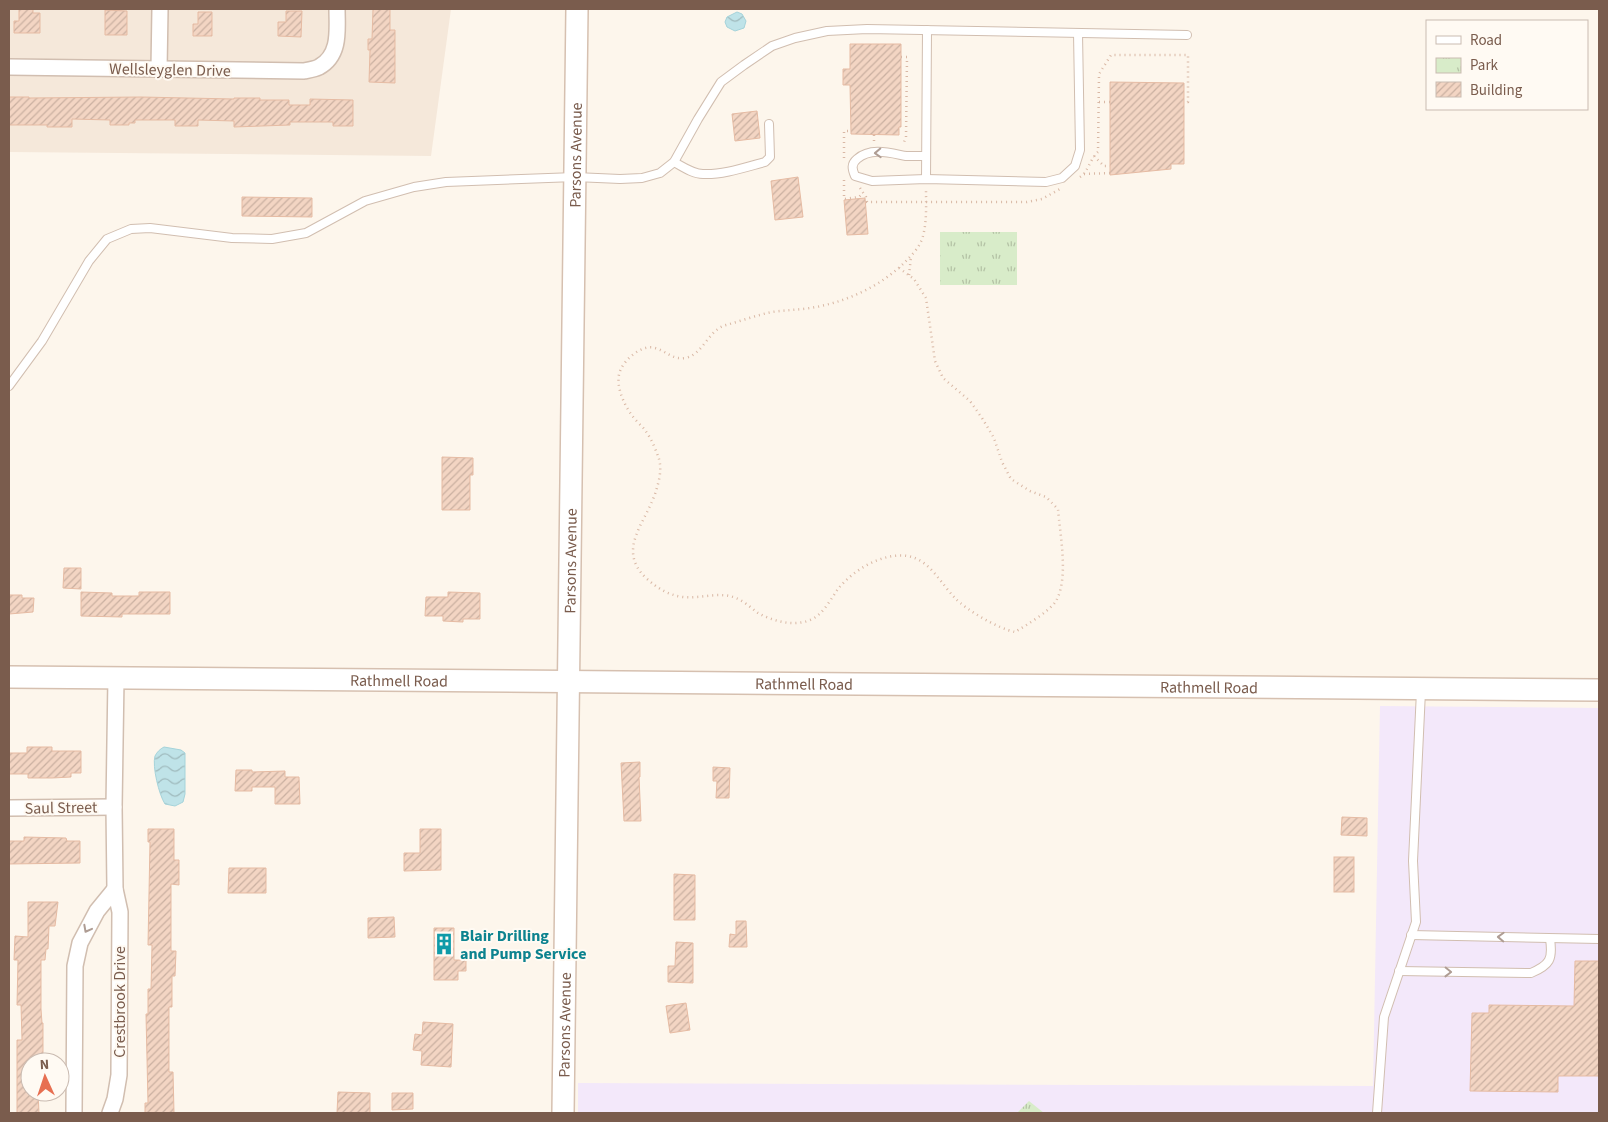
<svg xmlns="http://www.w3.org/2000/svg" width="1608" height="1122" viewBox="0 0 1608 1122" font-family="'Source Sans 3',sans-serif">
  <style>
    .residential { fill: #f5e8da }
    .education { fill: #f3e8fa }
    .park { fill: url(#park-tufts) }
    .water { fill: url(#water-waves); stroke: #a5d3da }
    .building { fill: url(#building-hatch); stroke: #e6bba3 }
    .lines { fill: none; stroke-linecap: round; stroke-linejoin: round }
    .lane-casing { stroke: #d1beb0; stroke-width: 10 }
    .street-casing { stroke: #d1beb0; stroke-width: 18 }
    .secondary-casing { stroke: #d6c0b0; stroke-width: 24 }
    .path { stroke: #d9b8a5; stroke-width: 2.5; stroke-dasharray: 1 4; stroke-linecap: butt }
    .lane { stroke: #fff; stroke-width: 8 }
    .street { stroke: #fff; stroke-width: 15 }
    .secondary { stroke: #fff; stroke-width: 21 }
    .oneway { stroke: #af9d94 }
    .labels { text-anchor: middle; stroke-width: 4; stroke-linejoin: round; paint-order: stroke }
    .street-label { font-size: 16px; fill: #7a5c4d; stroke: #fffaf3 }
    .culture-label { font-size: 16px; font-weight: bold; fill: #0d838f; stroke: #fffaf3; text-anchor: start }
  </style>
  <defs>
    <pattern id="park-tufts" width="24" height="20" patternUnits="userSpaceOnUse" patternTransform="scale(1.25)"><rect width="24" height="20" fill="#d8ecc9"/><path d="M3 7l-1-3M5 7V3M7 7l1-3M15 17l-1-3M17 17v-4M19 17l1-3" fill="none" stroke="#b4c2a5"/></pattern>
    <pattern id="water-waves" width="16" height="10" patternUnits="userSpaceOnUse" patternTransform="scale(1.25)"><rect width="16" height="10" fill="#bfe3e8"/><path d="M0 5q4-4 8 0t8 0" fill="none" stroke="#a0bbbe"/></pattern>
    <pattern id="building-hatch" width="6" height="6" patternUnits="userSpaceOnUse" patternTransform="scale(1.25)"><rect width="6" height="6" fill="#f3d5c3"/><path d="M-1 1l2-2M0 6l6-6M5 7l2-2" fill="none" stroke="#cab0a1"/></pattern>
  </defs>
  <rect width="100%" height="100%" fill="#fdf6ec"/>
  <polygon class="residential" points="9,9 451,9 431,156 9,152"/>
  <polygon class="education" points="1380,706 1599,708 1599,1113 578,1113 578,1083 1373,1086"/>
  <g class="park">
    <rect x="940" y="232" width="77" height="53"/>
    <polygon points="1029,1101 1044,1113 1017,1113"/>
  </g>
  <g class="water">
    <polygon points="737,12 742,14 746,21 744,28 735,31 727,27 725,22 727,17"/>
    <path d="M164,747L181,750L185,753V794L183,802L175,806L165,804C159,795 152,766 155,756C157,752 160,749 164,747Z"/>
  </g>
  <g class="building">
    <polygon points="19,9 33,9 33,13 40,13 40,33 14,33 14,21 19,21"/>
    <polygon points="373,9 390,9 390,30 395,30 395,83 369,82 370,50 368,50 368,39 372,39"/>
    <polygon points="105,10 127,11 127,35 105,35"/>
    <polygon points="286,11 302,11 301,37 278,36 278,22 286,22"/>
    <polygon points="198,12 212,12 212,36 193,36 193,24 198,24"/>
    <polygon points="850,44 901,44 901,127 899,127 899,135 851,134 850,85 843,85 843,69 850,69"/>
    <polygon points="1110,82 1184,83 1184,164 1171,164 1171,169 1110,175"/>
    <polygon points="9,97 29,97 29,98 141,97 234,99 234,98 260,98 260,100 289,100 289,105 310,105 310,99 353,100 353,126 333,126 333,122 290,122 290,125 234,127 234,121 198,120 198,126 175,126 175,120 135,120 135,123 129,123 129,125 110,125 110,120 72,119 72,127 47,127 47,125 9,125"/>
    <polygon points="757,111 760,138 735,141 732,114"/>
    <polygon points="798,177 803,217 775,220 771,181"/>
    <polygon points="242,197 312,198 312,217 242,216"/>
    <polygon points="865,198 868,234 847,235 844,200"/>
    <polygon points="442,457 473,458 473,475 470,475 470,510 442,510"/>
    <polygon points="64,568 81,568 81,589 63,588"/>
    <polygon points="81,592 112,593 112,596 139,596 139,592 170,592 170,614 122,614 122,617 81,616"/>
    <polygon points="448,592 480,593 480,619 463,619 463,622 443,621 443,616 425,616 426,597 448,597"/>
    <polygon points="9,595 22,595 22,598 34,598 33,612 9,614"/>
    <polygon points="27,747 52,747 52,751 81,751 81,773 71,773 71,777 52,778 28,778 28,774 9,774 9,753 27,753"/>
    <polygon points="640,762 640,777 639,777 641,821 624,821 621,763"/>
    <polygon points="713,767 730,768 729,798 716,798 717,781 713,781"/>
    <polygon points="236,770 252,770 252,772 285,771 285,777 299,777 300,804 275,804 275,787 252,787 252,791 235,791"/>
    <polygon points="1342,817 1367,818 1367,836 1341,835"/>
    <polygon points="148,829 174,829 174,860 179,860 179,885 171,884 171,951 176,951 175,976 172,976 172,1007 169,1007 169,1072 173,1072 174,1113 145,1113 145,1103 148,1103 146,1014 148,1014 148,989 151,989 152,945 148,945 150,842 148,842"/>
    <polygon points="420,829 441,829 441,870 404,871 404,853 420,853"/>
    <polygon points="24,837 66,838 67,841 80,841 80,863 9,864 9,841 24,841"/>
    <rect x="1334" y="857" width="20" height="35"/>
    <polygon points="229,868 266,868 266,893 228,893"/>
    <polygon points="674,874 695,875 695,920 674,920"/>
    <polygon points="28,902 58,902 55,926 49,926 48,949 46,949 45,960 41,960 41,1009 42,1023 43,1023 43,1054 40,1054 40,1062 30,1062 30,1092 38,1092 39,1113 17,1113 17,1040 22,1040 21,1005 17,1005 18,960 14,960 15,936 28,937"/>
    <polygon points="394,917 395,937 368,938 368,918"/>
    <polygon points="736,921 746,921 747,947 729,947 730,934 736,935"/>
    <polygon points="434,928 454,928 454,960 466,960 466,971 458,971 458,980 434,980"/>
    <polygon points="676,942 693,943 693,983 668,982 668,966 675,966"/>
    <polygon points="1575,961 1599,961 1599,1076 1558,1076 1558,1092 1470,1091 1472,1013 1489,1013 1489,1005 1574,1006"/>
    <polygon points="686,1003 690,1030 670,1033 666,1006"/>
    <polygon points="423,1022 453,1024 451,1067 421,1065 422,1051 413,1050 415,1034 422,1035"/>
    <polygon points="338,1092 370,1093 370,1113 337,1113"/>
    <polygon points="392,1093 413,1093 413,1109 392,1110"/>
  </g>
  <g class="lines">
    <g class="lane-casing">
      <g id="lane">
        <path d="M926,156C919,156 913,156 906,156C890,153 871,147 857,159C851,164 852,169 855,176L872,181L926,179L1046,182L1062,178L1075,166L1080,150L1078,33"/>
        <path d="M674,162C683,167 693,174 703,174C723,175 746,167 765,162L770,157L769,124"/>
        <polyline points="926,179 927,30"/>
        <polyline points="9,386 42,341 89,261 107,239 131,229 150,228 232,238 272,239 306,233 365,201 414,187 446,182 575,177 620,179 642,178 660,173 674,162 698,119 721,82 744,65 772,46 795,38 827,31 867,29 1187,35"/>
        <polyline points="1411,935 1599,939"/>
        <path d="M1399,971L1531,973C1550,965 1553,959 1550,939"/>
        <polyline points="1377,1113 1384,1017 1416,922 1413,861 1421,691"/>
      </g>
    </g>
    <g class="street-casing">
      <g id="street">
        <path d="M9,67L304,71C309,70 315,69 319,67C341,55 337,29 337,9"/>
        <polyline points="159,69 160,9"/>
        <polyline points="9,808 114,807"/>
        <polyline points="74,1113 75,966 80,943 97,911 115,889"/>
        <polyline points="110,1113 115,1099 119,1075 120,912 115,889 114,807 116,678"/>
      </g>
    </g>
    <g class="secondary-casing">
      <g id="secondary">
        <path id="s1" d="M9,677L1599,690"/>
        <path id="s2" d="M563,1113L577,9"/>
      </g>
    </g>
    <g class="path">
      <polyline points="901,57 907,57 906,137 903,145"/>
      <polyline points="1099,102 1110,102"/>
      <polyline points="874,135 874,143"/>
      <polyline points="1094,156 1104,166 1110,166"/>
      <polyline points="844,158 844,131 851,131"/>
      <polyline points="1084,174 1110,173"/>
      <path d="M1080,177C1088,172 1090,159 1098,152L1099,74L1111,55H1188V102H1184"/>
      <polyline points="844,180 844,199 859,197 863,193"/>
      <polyline points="860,188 866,197 867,202 1027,202 1042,199 1060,189"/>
      <path d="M899,268L914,279L926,298L935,361L943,378L970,401L982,418L994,438L1002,462L1011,479L1030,491L1046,497L1058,509C1060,535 1069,578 1056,601C1050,611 1025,626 1015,632C999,629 966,610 955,598C941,584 930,560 908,556C883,552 853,570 838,589C830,600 823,615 810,620C793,627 773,621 758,613C751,608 744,601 736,598C719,591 701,599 683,597C668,595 657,588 646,578C616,549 646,523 656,491C659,481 662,470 659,459C656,450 651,438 645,430C641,425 635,420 631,414C623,403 614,382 621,369C626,358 643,344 655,348C666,351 673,360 685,358C703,355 708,330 726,325C741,321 757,315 772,312C785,310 797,310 810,308C844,303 880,287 905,262C912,255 920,247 923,236C927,221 926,204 926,188"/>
      <polyline points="909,275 911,257"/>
    </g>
    <use href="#lane" class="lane"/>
    <use href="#street" class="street"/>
    <use href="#secondary" class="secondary"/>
  </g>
  <defs><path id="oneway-chevron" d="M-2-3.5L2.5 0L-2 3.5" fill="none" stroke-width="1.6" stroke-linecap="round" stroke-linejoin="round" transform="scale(1.25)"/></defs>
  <g class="oneway">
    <use href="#oneway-chevron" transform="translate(878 153) rotate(178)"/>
    <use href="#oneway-chevron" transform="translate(87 929) rotate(118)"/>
    <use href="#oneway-chevron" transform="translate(1501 937) rotate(-178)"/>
    <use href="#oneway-chevron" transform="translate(1448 972) rotate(1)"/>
  </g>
  <defs>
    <g id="building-bare" transform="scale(1.725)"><path d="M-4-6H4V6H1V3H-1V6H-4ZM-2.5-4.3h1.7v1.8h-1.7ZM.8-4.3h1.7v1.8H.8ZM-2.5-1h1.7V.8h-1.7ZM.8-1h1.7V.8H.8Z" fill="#0f9aa8" stroke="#fffaf3" stroke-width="2.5" paint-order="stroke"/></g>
  </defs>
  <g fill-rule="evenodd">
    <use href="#building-bare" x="444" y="944"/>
  </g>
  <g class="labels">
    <g class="street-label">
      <text transform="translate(170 69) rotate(1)" y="6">Wellsleyglen Drive</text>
      <text dy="6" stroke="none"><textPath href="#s2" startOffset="958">Parsons Avenue</textPath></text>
      <text dy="6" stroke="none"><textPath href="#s2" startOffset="552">Parsons Avenue</textPath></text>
      <text dy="6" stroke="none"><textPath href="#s1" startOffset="390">Rathmell Road</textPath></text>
      <text dy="6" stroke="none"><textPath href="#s1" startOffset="795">Rathmell Road</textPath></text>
      <text dy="6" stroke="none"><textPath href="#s1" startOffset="1200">Rathmell Road</textPath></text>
      <text transform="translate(61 807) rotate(-1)" y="6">Saul Street</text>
      <text transform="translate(119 1002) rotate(-90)" y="6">Crestbrook Drive</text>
      <text dy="6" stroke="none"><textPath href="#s2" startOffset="88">Parsons Avenue</textPath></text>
    </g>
    <g class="culture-label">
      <text x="460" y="941">Blair Drilling<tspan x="460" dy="18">and Pump Service</tspan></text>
    </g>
  </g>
  <rect width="1608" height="1122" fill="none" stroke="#7a5c4d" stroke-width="20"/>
  <rect x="1426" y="20" width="162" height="90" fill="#fffaf3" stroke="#cabbb1"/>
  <rect x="1436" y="36" width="25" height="8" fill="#ffffff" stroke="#cabbb1"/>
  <text x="1470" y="45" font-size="15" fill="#7a5c4d">Road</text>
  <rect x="1436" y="58" width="25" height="15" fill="url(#park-tufts)" stroke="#cabbb1"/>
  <text x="1470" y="70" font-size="15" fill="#7a5c4d">Park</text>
  <rect x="1436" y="82" width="25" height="15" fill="url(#building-hatch)" stroke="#cabbb1"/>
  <text x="1470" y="95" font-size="15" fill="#7a5c4d">Building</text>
  <g transform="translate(45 1077) rotate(357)"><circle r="24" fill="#fffaf3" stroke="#cabbb1"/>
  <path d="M0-4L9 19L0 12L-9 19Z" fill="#e76f51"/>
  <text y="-8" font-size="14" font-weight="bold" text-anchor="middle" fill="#7a5c4d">N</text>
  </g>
</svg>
